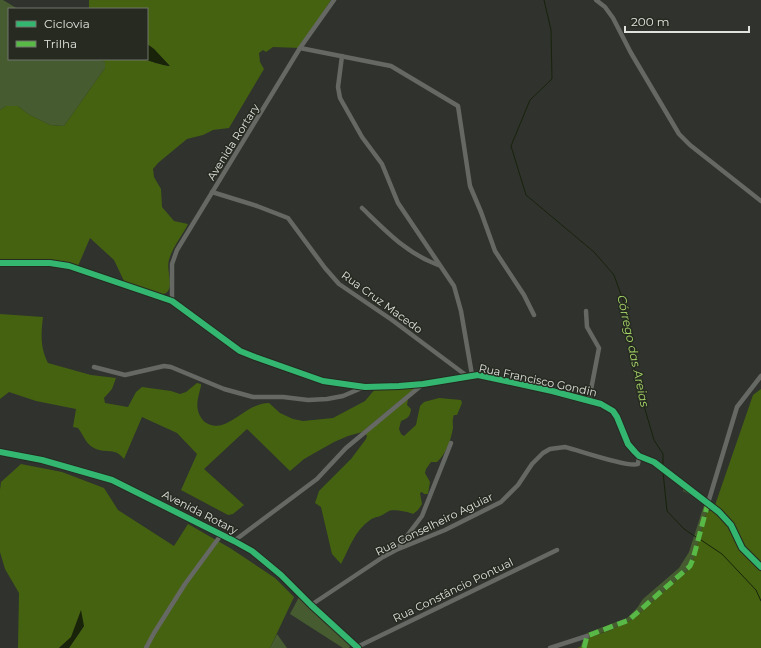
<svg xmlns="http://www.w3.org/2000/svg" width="761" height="648" viewBox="0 0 761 648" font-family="Montserrat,sans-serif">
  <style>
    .green { fill: #475b30 }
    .forest { fill: #456211 }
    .water { fill: #18230a }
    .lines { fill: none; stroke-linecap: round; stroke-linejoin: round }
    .stream { stroke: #18230a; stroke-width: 1 }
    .minor { stroke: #656863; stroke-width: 4.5 }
    .quiet { stroke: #58b947; stroke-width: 5; stroke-dasharray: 10 5; stroke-linecap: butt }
    .cycleway-casing { stroke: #262a21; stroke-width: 8 }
    .cycleway { stroke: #33b770; stroke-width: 6 }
    .labels { text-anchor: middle; stroke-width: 3; stroke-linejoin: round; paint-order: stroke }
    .street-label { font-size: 11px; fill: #e0e3dd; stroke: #262a21 }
    .water-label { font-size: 12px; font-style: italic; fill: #a8da6a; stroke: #262a21 }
  </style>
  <rect width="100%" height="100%" fill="#2f322d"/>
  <g class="green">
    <polygon points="0,0 3,0 18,9 9,9 9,59 100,59 105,62 105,68 64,126 50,125 28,114 18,106 6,106 0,110"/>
    <polygon points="661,469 716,513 709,510 707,511 694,558 688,570 633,619 611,630 594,635 585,648 580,648 585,635 587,633 627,618 637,608 643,599 679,568 689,552 704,505 700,500 683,491 683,489"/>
    <polygon points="299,597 351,645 349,648 343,648 290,614"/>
    <polygon points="277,634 287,648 270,648"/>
  </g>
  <g class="forest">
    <path d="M89,0H331L300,48L273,47L266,52L263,50L259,53L260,62L264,69L229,128L213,130L203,135L187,139L158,163L153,169L154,177L161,189L162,207L174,221L188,224C182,236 172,248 169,260C166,269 173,283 168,291C166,294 163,294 160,295L125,283L114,260L90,238L78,266C53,259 26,260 0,260V110L6,106H18L28,114L50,125L64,126L105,68V62L100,59H142L169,66L154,49L147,44V9H89Z"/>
    <path d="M0,314L43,317C41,333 40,348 48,363L91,375L116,378L112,389L104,398L105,403L128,407L136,392L142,387L171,391L180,394L186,392L197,383L201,384V386C198,398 194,408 202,419C206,425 215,427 222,425C238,420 251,403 269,403L280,413L293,419L303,421L333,418L365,401L376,388H415L362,432L348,436L334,442L304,459L290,471L247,429L204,469L244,505L233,514L228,515L181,490L197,454L177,433L142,417L124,459C114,447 109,454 96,449C86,445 84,436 78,428L73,427L76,409L36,401L9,392L0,399Z"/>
    <polygon points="761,389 761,648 577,648 586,645 590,637 611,630 633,619 688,570 692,564 707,511 713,511 753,395"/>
    <path d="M439,398L461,400L462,403L457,415H454C452,420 453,423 453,428C451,440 446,454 437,462H431L426,469L425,473L430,482L428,494H424L422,492L420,493L422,504L418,510L413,514C409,512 393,509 389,511C389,511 384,514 384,514C380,517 374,517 370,520C355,530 349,549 341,564L332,554L321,507L315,503L319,491L351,459L366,439L367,436L365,433L408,399L407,405L411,409C410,417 408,418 401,421L399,429L401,434L404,436L416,425L420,406L424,402Z"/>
    <polygon points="21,464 62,472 104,488 118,510 174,546 188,524 230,548 275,578 294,597 270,648 69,648 84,626 59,648 18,648 19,593 5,569 0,552 0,490 1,482"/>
  </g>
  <g class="water">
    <path d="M147,44L154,49L170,66C159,65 152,61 142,59H147Z"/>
    <polygon points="81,610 84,626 69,648 59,648 71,637"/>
  </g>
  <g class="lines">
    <g class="stream">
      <polyline points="544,0 551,30 552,79 530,100 511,146 526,195 594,252 614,275 625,306 635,375 654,440 663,454 663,466"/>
      <polyline points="663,472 667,511 684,529 696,537"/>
      <polyline points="701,540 722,554 756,590 761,601"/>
    </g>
    <g class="minor">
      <polyline points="596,0 605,7 613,18 631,53 679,134 690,145 761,201"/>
      <polyline points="300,48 391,66 458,106 470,186 481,212 495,251 524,295 534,315"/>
      <polyline points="342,56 338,87 340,98 362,137 382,164 398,203 454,286 461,311 472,375"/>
      <polyline points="212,192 257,206 288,218 325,268 339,284 392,320 467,376"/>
      <path d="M362,208C386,231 406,253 438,265"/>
      <polyline points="0,263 50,263 69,266 172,301 240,351 255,357 323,381 365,387 399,386 423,384 478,375 552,391 601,404 613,411 617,417 628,444 635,452 639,456 654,462 719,512 731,525 742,548 761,567"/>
      <polyline points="172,301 172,264 177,250 300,48 334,0"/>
      <polyline points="586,311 587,327 599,348 589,400"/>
      <polyline points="94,367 125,375 164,366 171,367 224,389 253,397 283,397 308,400 327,399 343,396 364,387"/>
      <polyline points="0,452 42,460 112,480 234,541 252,551 281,575 311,605 358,648"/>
      <polyline points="708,503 737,407 761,376"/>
      <polyline points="234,541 317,479 346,448 423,384"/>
      <polyline points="397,549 422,516 451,443"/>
      <path d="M311,605L383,557L396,550L445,530L501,502L518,485L532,464L543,453L550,449L565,447C578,450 629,468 638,464L639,456"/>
      <polyline points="357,647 557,550"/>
      <polyline points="146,648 154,633 185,584 221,535"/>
      <polyline points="550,648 587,636"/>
    </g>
    <polyline class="quiet" points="584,648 587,636 629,620 690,566 693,559 708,503"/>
    <g class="cycleway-casing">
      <g id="cycleway">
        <polyline points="0,263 50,263 69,266 172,301 240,351 255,357 323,381 365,387 399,386 423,384 478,375 552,391 601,404 613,411 617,417 628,444 635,452 639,456 654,462 719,512 731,525 742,548 761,567"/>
        <polyline points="0,452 42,460 112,480 234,541 252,551 281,575 311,605 358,648"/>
      </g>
    </g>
    <use href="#cycleway" class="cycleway"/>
  </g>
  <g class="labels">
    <g class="street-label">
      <text transform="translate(233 142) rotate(-58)" y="4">Avenida Rortary</text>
      <text transform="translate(382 302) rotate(36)" y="4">Rua Cruz Macedo</text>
      <text transform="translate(538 380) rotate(12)" y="4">Rua Francisco Gondin</text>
      <text transform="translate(200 512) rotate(27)" y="4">Avenida Rotary</text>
      <text transform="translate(434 524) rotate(-26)" y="4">Rua Conselheiro Aguiar</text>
      <text transform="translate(453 590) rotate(-26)" y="4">Rua Constâncio Pontual</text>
    </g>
    <g class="water-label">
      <text transform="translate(633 351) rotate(78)" y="4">Córrego das Areias</text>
    </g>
  </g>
  <rect x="8" y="8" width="140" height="52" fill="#262a21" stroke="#70746c"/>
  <rect x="16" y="21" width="20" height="6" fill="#33b770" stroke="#70746c"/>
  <text x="44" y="28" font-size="12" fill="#e0e3dd">Ciclovia</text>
  <rect x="16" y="41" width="20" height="6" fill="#58b947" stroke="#70746c"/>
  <text x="44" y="48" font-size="12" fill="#e0e3dd">Trilha</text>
  <path d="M625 26v6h124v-6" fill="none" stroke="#e0e3dd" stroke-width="2"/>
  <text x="631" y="26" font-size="12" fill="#e0e3dd" stroke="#262a21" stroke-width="3" paint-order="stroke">200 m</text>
</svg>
